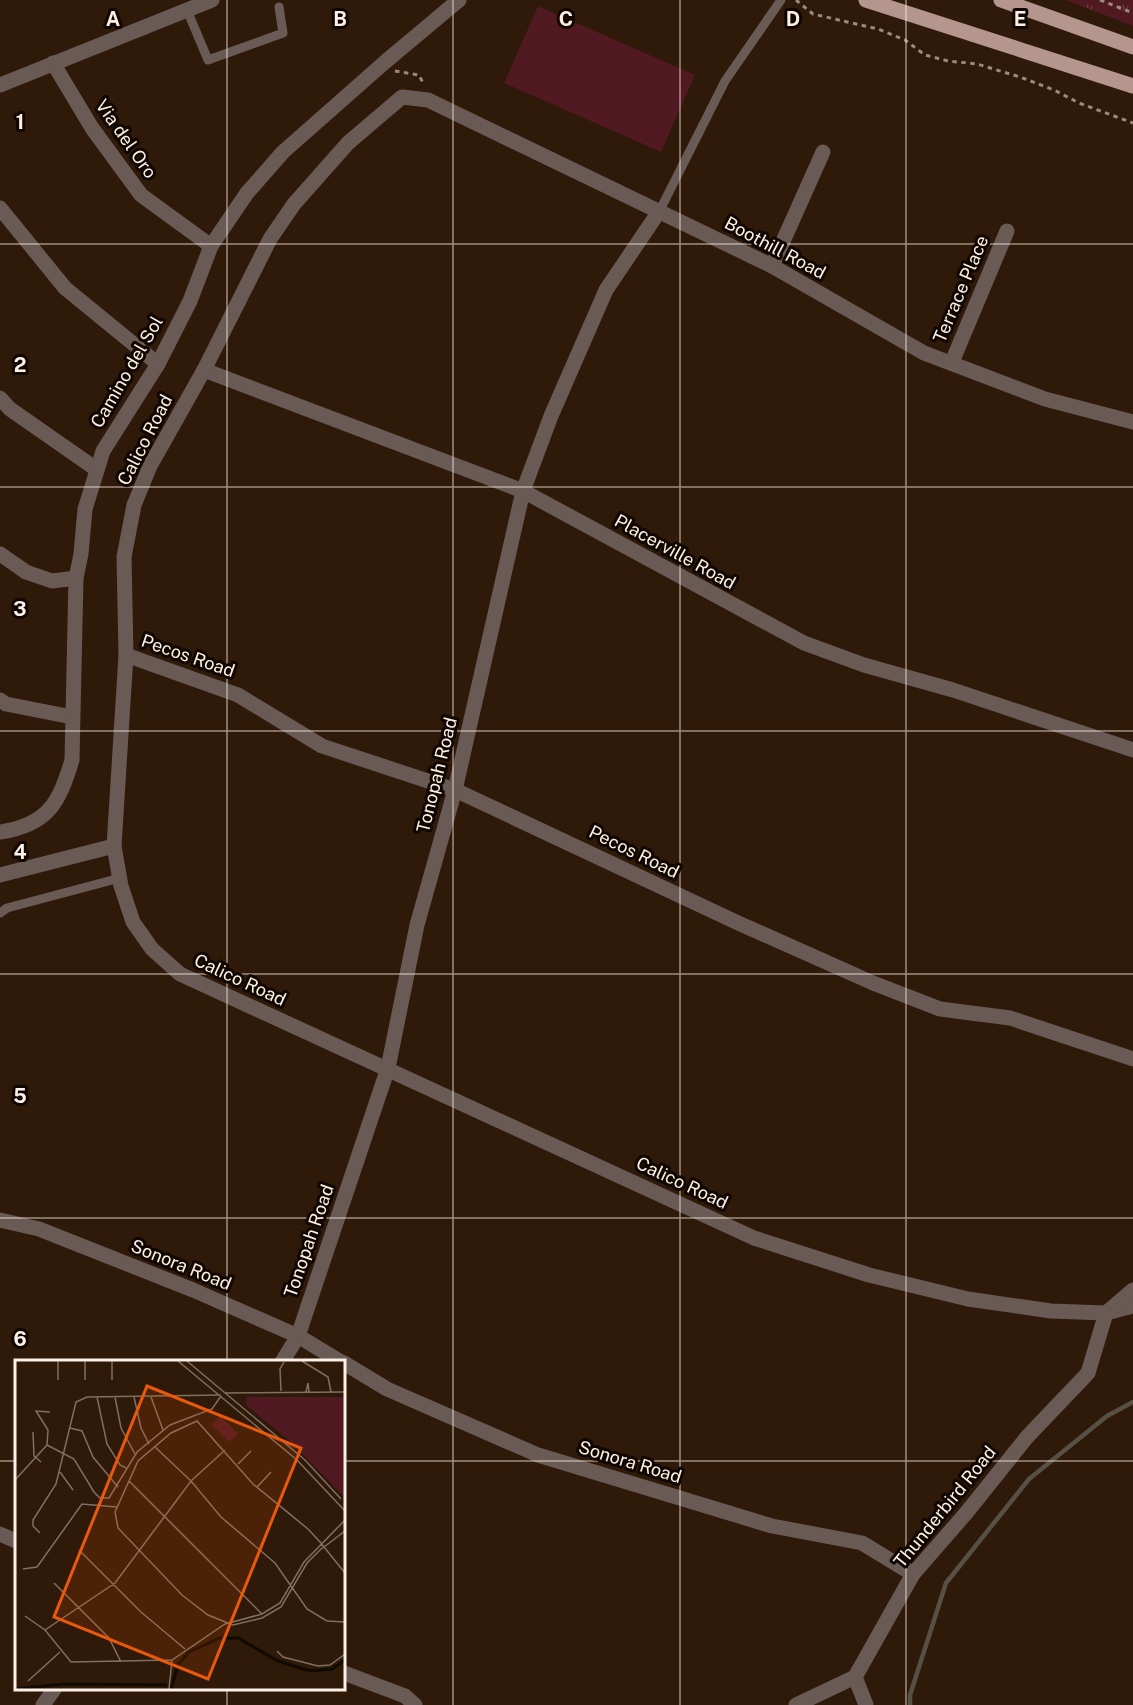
<svg xmlns="http://www.w3.org/2000/svg" width="1133" height="1705" viewBox="0 0 1133 1705" font-family="'Public Sans',sans-serif">
  <style>
    .grass { fill: url(#grass-tufts) }
    .park { fill: #511922 }
    .lines { fill: none; stroke-linecap: round; stroke-linejoin: round }
    .stream { stroke: #575045; stroke-width: 4.5 }
    .path { stroke: #9b8a7d; stroke-width: 3; stroke-dasharray: 4.5 4.5; stroke-linecap: butt }
    .lane { stroke: #695a56; stroke-width: 9 }
    .street { stroke: #695a56; stroke-width: 15 }
    .primary { stroke: #b4968e; stroke-width: 15 }
    .grid { fill: none; stroke: #fdf0e7; stroke-width: 1.5; stroke-opacity: 0.55 }
    .labels { text-anchor: middle; stroke-width: 6; stroke-linejoin: round; paint-order: stroke }
    .street-label { font-size: 18px; fill: #fdf0e7; stroke: #100702 }
    .inset-river { fill: none; stroke: #100b00; stroke-width: 3 }
    .inset-road { fill: none; stroke: #816f61; stroke-width: 1.5 }
    .view { fill: #e8590c; fill-opacity: 0.15; stroke: #e8590c; stroke-width: 3 }
    .inset-edge { fill: none; stroke: #fdf0e7; stroke-width: 3 }
    .grid-label { font-size: 20px; text-anchor: middle; font-weight: bold; fill: #fdf0e7; stroke: #100702; stroke-width: 6; stroke-linejoin: round; paint-order: stroke }
  </style>
  <defs>
    <pattern id="grass-tufts" width="24" height="20" patternUnits="userSpaceOnUse" patternTransform="scale(1.5)"><rect width="24" height="20" fill="#511922"/><path d="M3 7l-1-3M5 7V3M7 7l1-3M15 17l-1-3M17 17v-4M19 17l1-3" fill="none" stroke="#6b3b42"/></pattern>
  </defs>
  <rect width="100%" height="100%" fill="#2f1908"/>
  <polygon class="grass" points="1066,0 1133,0 1133,26"/>
  <polygon class="park" points="538,6 695,75 661,152 504,83"/>
  <g class="lines">
    <polyline class="stream" points="910,1705 910,1695 946,1583 1029,1479 1107,1416 1133,1402"/>
    <g class="path">
      <polyline points="796,0 813,14 878,29 905,40 925,55 948,61 977,64 1020,77 1054,90 1079,103 1133,123"/>
      <polyline points="1100,0 1133,13"/>
      <polyline points="395,71 419,75 424,85"/>
    </g>
    <g class="lane">
      <polyline points="187,10 208,60 283,33 279,7"/>
      <polyline points="660,210 725,81 781,0"/>
      <polyline points="0,913 7,908 120,878"/>
    </g>
    <g class="street">
      <polyline points="53,63 92,128 141,195 211,246"/>
      <polyline points="0,85 212,0"/>
      <polyline points="0,208 65,288 158,364"/>
      <polyline points="772,266 823,152"/>
      <polyline points="952,362 1007,231"/>
      <polyline points="204,370 523,491 804,643 864,665 953,690 1133,750"/>
      <polyline points="0,398 10,409 96,469"/>
      <polyline points="1133,422 1045,399 924,353 772,266 428,100 402,97 348,143 294,204 270,239 204,370 150,466 134,505 124,557 126,655 114,846 121,886 133,922 152,949 180,974 754,1238 869,1275 968,1299 1051,1311 1106,1313 1133,1306"/>
      <polyline points="0,554 26,572 52,581 76,578"/>
      <polyline points="126,655 238,695 322,746 455,790 736,922 873,983 940,1009 1010,1018 1133,1059"/>
      <polyline points="0,700 6,704 72,717"/>
      <path d="M0,832C48,825 59,803 72,760L76,578L81,554L85,509L103,451L158,364L190,301L211,246L247,193L283,152L385,62L459,0"/>
      <polyline points="0,875 114,846"/>
      <polyline points="0,1220 39,1229 193,1290 298,1336 341,1362"/>
      <polyline points="282,1362 298,1336 388,1068 417,925 455,790 523,491 551,416 606,290 660,210"/>
      <polyline points="344,1363 387,1389 538,1455 772,1526 862,1543 913,1574"/>
      <polyline points="0,1534 16,1541"/>
      <polyline points="344,1673 405,1696 415,1705"/>
      <polyline points="855,1677 866,1705"/>
      <polyline points="43,1705 55,1688"/>
      <polyline points="796,1705 855,1677 913,1574 967,1512 1027,1437 1088,1373 1106,1313 1133,1290"/>
    </g>
    <g class="primary">
      <polyline points="866,0 1133,86"/>
      <polyline points="1001,0 1133,47"/>
    </g>
  </g>
  <path class="grid" d="M227,0V1362M453,0V1705M680,0V1705M906,0V1705M0,244H1133M0,487H1133M0,731H1133M0,974H1133M0,1218H1133M0,1461H16M344,1461H1133M227,1688V1705"/>
  <g class="labels">
    <g class="street-label">
      <text transform="translate(126 139) rotate(55)" y="6">Via del Oro</text>
      <text transform="translate(775 248) rotate(28)" y="6">Boothill Road</text>
      <text transform="translate(961 289) rotate(-67)" y="6">Terrace Place</text>
      <text transform="translate(127 372) rotate(-60)" y="6">Camino del Sol</text>
      <text transform="translate(145 440) rotate(-63)" y="6">Calico Road</text>
      <text transform="translate(675 552) rotate(29)" y="6">Placerville Road</text>
      <text transform="translate(188 656) rotate(19)" y="6">Pecos Road</text>
      <text transform="translate(437 775) rotate(-76)" y="6">Tonopah Road</text>
      <text transform="translate(634 852) rotate(26)" y="6">Pecos Road</text>
      <text transform="translate(240 980) rotate(25)" y="6">Calico Road</text>
      <text transform="translate(682 1183) rotate(25)" y="6">Calico Road</text>
      <text transform="translate(309 1241) rotate(-71)" y="6">Tonopah Road</text>
      <text transform="translate(181 1265) rotate(22)" y="6">Sonora Road</text>
      <text transform="translate(630 1462) rotate(17)" y="6">Sonora Road</text>
      <text transform="translate(945 1507) rotate(-51)" y="6">Thunderbird Road</text>
    </g>
  </g>
  <g transform="translate(15 1360)">
    <rect width="330" height="330" fill="#2f1908"/>
    <path d="M232,37H330V138L279,85L231,45Z" fill="#511922"/>
    <path d="M205,56L223,74L214,82L196,64Z" fill="#511922"/>
    <path class="inset-river" d="M0,329L49,324L152,325M156,329L163,305L174,292L205,278H223L263,301L295,311L317,309L330,300"/>
    <path class="inset-road" d="M70,1V20M97,1V20M163,1L282,100L330,151M172,1L290,100L326,139M287,1L313,17L316,32M43,20V1M266,31L265,9L269,2M291,32L293,23L294,32M210,33L330,32M82,37L92,84L105,105L111,108M100,37L106,68L120,94M119,37L126,68L134,84M136,37L148,70M55,68L67,71L78,97L103,127M18,72L19,96L26,102M32,85L59,99L79,132L85,138H94L122,92L155,65L197,49L206,36M32,85L33,70L21,51L35,52M140,87L176,121L206,157L260,203L292,249L312,261L330,262M223,104L236,91M45,112L58,130M0,120L32,85M114,121L247,254M242,127L256,112M330,171L326,174L309,187L306,189L292,203L266,247L247,258L218,265L193,255L167,235L103,168L100,152L123,101L156,73L182,61L238,124L293,169L306,183L309,187L330,213M25,173L18,166V160L41,124L61,42L72,37L206,35M64,190L126,252L170,289M8,209L22,207L67,144L102,147M39,223L94,278L106,302M10,256L30,270L56,302L157,300L210,264L247,254L265,243L289,202L330,160M30,270L100,223L176,121L210,90M262,291L268,297L303,306L315,305L330,294M13,321L45,292M154,329L157,300"/>
    <path class="view" d="M132,26L286,88L193,319L39,257Z"/>
    <rect width="330" height="330" class="inset-edge"/>
  </g>
  <g class="grid-label">
    <text x="113" y="26">A</text>
    <text x="340" y="26">B</text>
    <text x="566" y="26">C</text>
    <text x="793" y="26">D</text>
    <text x="1020" y="26">E</text>
    <text x="20" y="129">1</text>
    <text x="20" y="372">2</text>
    <text x="20" y="616">3</text>
    <text x="20" y="859">4</text>
    <text x="20" y="1103">5</text>
    <text x="20" y="1346">6</text>
  </g>
</svg>
